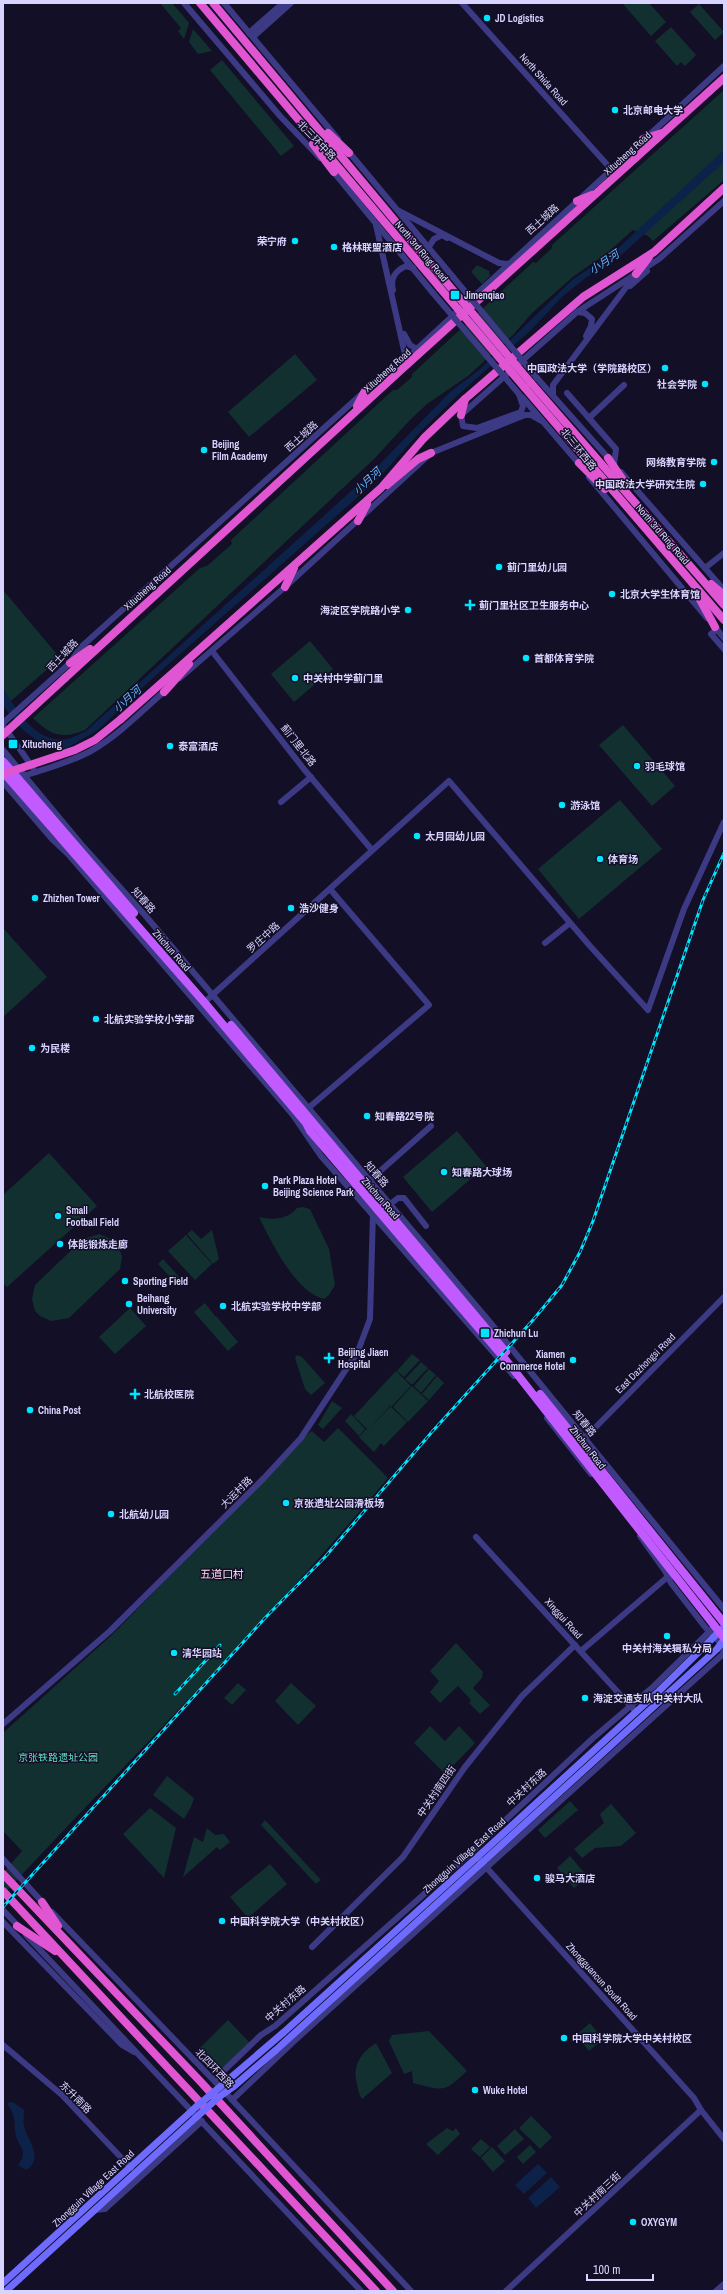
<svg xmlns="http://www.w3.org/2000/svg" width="727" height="2294" viewBox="0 0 727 2294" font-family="'Archivo Narrow','Noto Sans SC',sans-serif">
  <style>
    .green { fill: #12302f }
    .water { fill: #0c2248 }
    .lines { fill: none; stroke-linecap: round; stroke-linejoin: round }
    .tertiary { stroke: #3d3a85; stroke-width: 6 }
    .secondary { stroke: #6f6bff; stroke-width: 7 }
    .primary { stroke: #c25bff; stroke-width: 8 }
    .trunk { stroke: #e055d1; stroke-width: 8 }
    .rail-casing { stroke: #00e5ff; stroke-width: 3 }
    .rail { stroke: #130f26; stroke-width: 1.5; stroke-dasharray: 4.5; stroke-linecap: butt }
    .tertiary-bridge { stroke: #3d3a85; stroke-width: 6 }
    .secondary-bridge { stroke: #6f6bff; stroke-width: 7 }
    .trunk-bridge { stroke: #e055d1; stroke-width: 8 }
    .poi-dot { fill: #00e5ff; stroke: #130f26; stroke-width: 1.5 }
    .labels { text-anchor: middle; stroke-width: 3; stroke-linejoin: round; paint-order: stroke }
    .poi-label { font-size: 10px; font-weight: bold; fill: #d9d4ff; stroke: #130f26; text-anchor: start }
    .street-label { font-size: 10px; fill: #d9d4ff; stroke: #130f26 }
    .park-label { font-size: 10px; fill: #5fe0c0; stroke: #130f26 }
    .water-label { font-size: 11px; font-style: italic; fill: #62b6ff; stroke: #130f26 }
    .neighbourhood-label { font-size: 11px; fill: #ffd6f0; stroke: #130f26 }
  </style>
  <rect width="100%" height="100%" fill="#130f26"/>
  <g class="green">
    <polygon points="160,3 172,3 189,23 184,39 178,31 181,28"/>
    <polygon points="624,3 649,3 666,22 651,36 623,4"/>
    <polygon points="699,4 724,32 715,40 690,12"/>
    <polygon points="671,27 696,55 685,66 681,62 677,66 655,41"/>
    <polygon points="193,29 212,51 198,54 189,42"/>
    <polygon points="222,60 294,146 281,156 210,70"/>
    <path d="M724,90V180L653,241L648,236L633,230L607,253L574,276L532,313L513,335L468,376L427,404L410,420L375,458L85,730C62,740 50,735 33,718L200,568L207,566L232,544L231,540L393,390H397L412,377V374L533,262L536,263L552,248V245Z"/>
    <polygon points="477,265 489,271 490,276 482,284 471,272"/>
    <polygon points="295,354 317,380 249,437 228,412"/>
    <polygon points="3,590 60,658 3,708"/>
    <polygon points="310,641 333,669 294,702 271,674"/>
    <polygon points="623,725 675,786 652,806 599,745"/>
    <polygon points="620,800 662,849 579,919 538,869"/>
    <polygon points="3,928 47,977 3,1017"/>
    <polygon points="457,1131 486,1166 432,1212 403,1177"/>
    <polygon points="49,1153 97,1206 7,1287 3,1283 3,1195"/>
    <path d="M303,1207L310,1209L329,1249L335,1285L329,1295L324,1299C295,1292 271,1241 259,1217C273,1220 287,1220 297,1208Z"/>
    <polygon points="192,1230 201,1239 212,1230 219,1259 213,1264 187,1234"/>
    <polygon points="99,1234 111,1239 119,1247 122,1257 120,1269 69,1318 51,1321 40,1316 35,1311 32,1299 35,1285 83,1239"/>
    <polygon points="186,1235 212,1264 195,1280 168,1251"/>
    <polygon points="163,1259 181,1279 176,1283 158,1264"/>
    <polygon points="205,1303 215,1316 214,1317 216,1316 238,1342 228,1351 194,1312"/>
    <polygon points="130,1308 146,1326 115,1354 99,1337"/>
    <polygon points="412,1354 420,1360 404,1377 397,1371"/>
    <polygon points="297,1355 302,1357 325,1383 311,1395 305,1389 295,1358"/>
    <polygon points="421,1362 428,1368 412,1385 405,1379"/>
    <polygon points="429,1369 436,1375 421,1393 414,1386"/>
    <polygon points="396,1371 411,1386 391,1407 407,1422 384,1446 381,1443 374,1452 359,1437 366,1429 368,1430 391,1406 388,1403 390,1406 368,1430 354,1416"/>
    <polygon points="437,1376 444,1383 429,1400 422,1394"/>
    <polygon points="412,1386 428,1401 408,1422 393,1407"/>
    <polygon points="332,1401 342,1408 323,1429 318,1425"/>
    <polygon points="351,1414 365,1429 359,1436 345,1421"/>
    <path d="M338,1428L388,1478C267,1623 132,1756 3,1895V1873L22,1851L3,1831V1733L115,1632L309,1433L312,1431L324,1442Z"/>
    <polygon points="456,1643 483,1672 482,1678 473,1688 490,1705 480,1714 469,1703 471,1700 458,1686 440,1703 430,1692 439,1681 430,1671"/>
    <polygon points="238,1683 246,1690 232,1705 224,1698"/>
    <polygon points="291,1683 316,1706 298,1725 275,1701"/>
    <polygon points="430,1726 445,1741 459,1726 475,1743 445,1774 414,1743"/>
    <polygon points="167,1776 194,1798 191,1807 184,1819 153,1795"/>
    <polygon points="570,1801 578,1810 545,1838 538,1830"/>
    <polygon points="611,1804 636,1833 621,1846 595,1848 582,1858 574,1849 604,1823 600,1814"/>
    <polygon points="150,1808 176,1828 164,1878 123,1834"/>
    <polygon points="265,1820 321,1880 316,1884 261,1825"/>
    <polygon points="207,1828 215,1835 224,1834 230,1842 220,1850 217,1847 183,1877 194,1837 203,1842"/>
    <polygon points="570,1856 588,1877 574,1888 557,1868"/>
    <polygon points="270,1864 287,1884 248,1918 230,1897"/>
    <polygon points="228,2020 251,2044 218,2073 197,2051"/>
    <polygon points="590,2023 603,2039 589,2051 576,2035"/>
    <path d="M429,2031L467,2071C443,2093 445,2091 413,2083L412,2071L404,2074L389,2041L392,2035Z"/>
    <path d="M376,2043L392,2073L362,2099C359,2095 358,2089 357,2084C352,2065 361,2053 376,2043Z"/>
    <polygon points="531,2116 552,2137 540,2149 519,2128"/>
    <polygon points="447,2128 453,2131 456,2128 460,2134 438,2155 426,2144"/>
    <polygon points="515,2129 524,2139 505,2155 497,2146"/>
    <polygon points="481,2139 490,2147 480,2157 471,2149"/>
    <polygon points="530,2145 536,2152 523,2164 517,2157"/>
    <polygon points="492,2147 505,2161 493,2172 481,2158"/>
  </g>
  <g class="water">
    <path d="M724,150V162L618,258L584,279L562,297L531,330L458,395L421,431L377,480L154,677L98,730L67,748L56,749L40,743L23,730L3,706V688C14,706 32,737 56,739C67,741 76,736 86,731L371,473L450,392L479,370L572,280L615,251Z"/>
    <path d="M13,2102L24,2110C24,2115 23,2121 24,2126C27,2139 45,2160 26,2170L18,2165C20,2162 23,2158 23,2154C23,2148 19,2145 17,2139C12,2125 19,2121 7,2103Z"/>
    <polygon points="538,2164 547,2173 524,2194 515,2185"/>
    <polygon points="551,2177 560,2187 536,2208 528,2198"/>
  </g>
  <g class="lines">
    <g class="tertiary">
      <polyline points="184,3 280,116 320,158"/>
      <polyline points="224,3 338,139"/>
      <polyline points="462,3 611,169"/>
      <polyline points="249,33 283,3"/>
      <polyline points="253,37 291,3"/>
      <polyline points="348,151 453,277"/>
      <polyline points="332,170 433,293"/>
      <polyline points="399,211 499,263 508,264"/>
      <polyline points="376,225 406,359"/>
      <polyline points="428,248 434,239 442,235 447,238"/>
      <polyline points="630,286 647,271"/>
      <path d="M393,290C390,278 395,271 406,266L413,268"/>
      <polyline points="577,312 585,313 592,319 591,326 586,336"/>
      <polyline points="404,334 410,345 417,349"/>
      <polyline points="537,378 611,461"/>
      <polyline points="567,393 616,449 614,465"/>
      <polyline points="519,394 523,406 521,412 477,428 463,426 461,415 577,312 659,259 724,201"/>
      <polyline points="553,394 553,385 633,278"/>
      <polyline points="522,397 581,466"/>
      <polyline points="589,418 624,385"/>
      <polyline points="621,472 724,590"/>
      <polyline points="589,477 707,618"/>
      <polyline points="705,568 724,553"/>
      <polyline points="713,625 724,638"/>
      <polyline points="717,629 711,634 724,649"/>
      <polyline points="212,651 303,768 372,850"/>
      <polyline points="180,678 285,587 431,453 525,415 531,415 542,421"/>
      <polyline points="3,723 70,663 80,648 365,391 406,359 724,66"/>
      <polyline points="5,728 33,768"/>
      <polyline points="3,750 81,844 144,914 489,1321 724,1609"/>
      <path d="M21,777C44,769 69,763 91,751C119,735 143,710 167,689"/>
      <polyline points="3,782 52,839 68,854 293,1115 321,1156 514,1376"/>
      <polyline points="281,802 311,777"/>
      <polyline points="545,943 570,923"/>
      <polyline points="208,999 449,781 590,946 648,1010 684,909 724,822"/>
      <polyline points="306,1110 429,1005 330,889"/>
      <polyline points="369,1181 431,1126"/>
      <polyline points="388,1206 398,1198 404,1198 426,1226"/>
      <polyline points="547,1418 591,1474"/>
      <polyline points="582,1441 724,1297"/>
      <polyline points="640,1536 665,1571 671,1583 705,1627 724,1647"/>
      <polyline points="476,1537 636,1712"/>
      <polyline points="581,1651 671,1574"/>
      <polyline points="3,1724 110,1631 264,1478 301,1438 358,1351 370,1319 373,1213"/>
      <polyline points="477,1857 694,2098 701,2110 724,2139"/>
      <polyline points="3,1859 45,1905"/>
      <polyline points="3,1910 20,1928"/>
      <polyline points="52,1912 220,2087 411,2291"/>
      <polyline points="3,1922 122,2045 134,2052"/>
      <polyline points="26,1935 361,2291"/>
      <polyline points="312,1947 403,1857 465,1767 522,1696 575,1645"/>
      <polyline points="3,2045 62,2095 131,2168"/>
      <polyline points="214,2080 261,2035 275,2026 466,1857 592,1739 654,1686 712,1629"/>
      <polyline points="232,2100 292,2043 722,1655 724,1651"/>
      <polyline points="94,2210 105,2209 202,2121"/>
      <polyline points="506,2291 701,2110"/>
      <polyline points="716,2291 724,2284"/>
    </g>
    <g class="secondary">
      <polyline points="214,2092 284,2032 485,1850 659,1691 724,1627"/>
      <polyline points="219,2097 233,2087 276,2050 717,1649 724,1640"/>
      <polyline points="3,2283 196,2107"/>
      <polyline points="6,2291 201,2113"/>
    </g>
    <g class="primary">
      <polyline points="3,761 134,913"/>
      <polyline points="3,772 204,1002 306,1123 310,1131 510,1365 724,1638"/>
      <polyline points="231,1025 506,1352"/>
      <polyline points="540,1394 724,1623"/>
    </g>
    <g class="trunk">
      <polyline points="200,3 440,288"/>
      <polyline points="213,3 446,282"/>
      <polyline points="328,133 349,153"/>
      <polyline points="643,139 662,133"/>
      <polyline points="313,144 334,172"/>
      <polyline points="577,201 592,195"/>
      <polyline points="636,274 649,257"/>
      <polyline points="531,383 724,605"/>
      <polyline points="525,388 724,620"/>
      <polyline points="357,406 365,391"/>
      <polyline points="461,415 465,399"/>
      <polyline points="608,458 627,486"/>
      <polyline points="579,463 605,489"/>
      <polyline points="387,485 418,459 431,453"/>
      <polyline points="358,521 367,504"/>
      <polyline points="711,584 724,595"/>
      <polyline points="285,587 294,568"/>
      <polyline points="697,594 715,627"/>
      <polyline points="70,663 90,649"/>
      <polyline points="65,678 402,369 724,78"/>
      <polyline points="164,692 189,664"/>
      <polyline points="121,719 381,488 424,438 465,399 583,297 654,252 724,188"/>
      <polyline points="3,1874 199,2080 393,2291"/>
      <polyline points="3,1891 376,2291"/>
      <polyline points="42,1902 58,1926"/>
      <polyline points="17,1926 55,1951"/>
    </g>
    <g class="rail-casing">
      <g id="rail">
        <polyline points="175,1694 220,1645"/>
        <polyline points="3,1907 265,1618 325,1557 431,1433 533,1320 562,1285 580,1252 593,1221 703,900 724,853"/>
      </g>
    </g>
    <use href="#rail" class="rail"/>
    <g class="tertiary-bridge">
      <polyline points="453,277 537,378"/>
      <polyline points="433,293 519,394"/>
    </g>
    <g class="secondary-bridge">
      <polyline points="196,2107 214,2092"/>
      <polyline points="201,2113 219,2097"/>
    </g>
    <g class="trunk-bridge">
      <polyline points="446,282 531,383"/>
      <polyline points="440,288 525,388"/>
      <polyline points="3,735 65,678"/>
      <polyline points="3,774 75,750 95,740 121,719"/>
    </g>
  </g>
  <g class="poi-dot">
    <circle cx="487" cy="18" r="4"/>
    <circle cx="615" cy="110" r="4"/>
    <circle cx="295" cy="241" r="4"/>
    <circle cx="334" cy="247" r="4"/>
    <rect x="450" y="290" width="10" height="10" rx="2"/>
    <circle cx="665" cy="368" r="4"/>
    <circle cx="705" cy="384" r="4"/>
    <circle cx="204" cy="450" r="4"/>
    <circle cx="714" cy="462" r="4"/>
    <circle cx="703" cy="484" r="4"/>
    <circle cx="499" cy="567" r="4"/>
    <circle cx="612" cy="594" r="4"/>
    <path d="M468 599h4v4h4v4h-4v4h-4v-4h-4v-4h4z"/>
    <circle cx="408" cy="610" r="4"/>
    <circle cx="526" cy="658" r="4"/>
    <circle cx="295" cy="678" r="4"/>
    <rect x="8" y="739" width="10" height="10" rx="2"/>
    <circle cx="170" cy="746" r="4"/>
    <circle cx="637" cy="766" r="4"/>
    <circle cx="562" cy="805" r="4"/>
    <circle cx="417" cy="836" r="4"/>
    <circle cx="600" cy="859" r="4"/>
    <circle cx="35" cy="898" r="4"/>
    <circle cx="291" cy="908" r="4"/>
    <circle cx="96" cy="1019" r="4"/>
    <circle cx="32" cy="1048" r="4"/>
    <circle cx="367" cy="1116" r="4"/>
    <circle cx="444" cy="1172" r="4"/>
    <circle cx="265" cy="1186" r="4"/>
    <circle cx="58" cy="1216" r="4"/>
    <circle cx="60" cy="1244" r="4"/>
    <circle cx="125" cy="1281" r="4"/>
    <circle cx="129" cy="1304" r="4"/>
    <circle cx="223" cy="1306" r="4"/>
    <rect x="480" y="1328" width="10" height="10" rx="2"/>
    <path d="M327 1352h4v4h4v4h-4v4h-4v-4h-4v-4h4z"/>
    <circle cx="573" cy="1360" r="4"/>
    <path d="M133 1388h4v4h4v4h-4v4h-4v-4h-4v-4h4z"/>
    <circle cx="30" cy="1410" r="4"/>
    <circle cx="286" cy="1503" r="4"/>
    <circle cx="111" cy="1514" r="4"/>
    <circle cx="667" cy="1636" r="4"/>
    <circle cx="174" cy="1653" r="4"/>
    <circle cx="585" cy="1698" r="4"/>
    <circle cx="537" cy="1878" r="4"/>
    <circle cx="222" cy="1921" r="4"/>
    <circle cx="564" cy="2038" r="4"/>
    <circle cx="475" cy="2090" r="4"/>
    <circle cx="633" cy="2222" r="4"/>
  </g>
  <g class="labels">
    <g class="poi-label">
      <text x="495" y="22">JD Logistics</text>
      <text x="623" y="114">北京邮电大学</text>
      <text x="287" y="245" text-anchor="end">荣宁府</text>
      <text x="342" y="251">格林联盟酒店</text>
      <text x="464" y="299">Jimenqiao</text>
      <text x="657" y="372" text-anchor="end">中国政法大学（学院路校区）</text>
      <text x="697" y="388" text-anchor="end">社会学院</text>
      <text x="212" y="448">Beijing<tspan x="212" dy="12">Film Academy</tspan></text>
      <text x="706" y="466" text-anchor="end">网络教育学院</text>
      <text x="695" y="488" text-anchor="end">中国政法大学研究生院</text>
      <text x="507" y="571">蓟门里幼儿园</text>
      <text x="620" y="598">北京大学生体育馆</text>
      <text x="479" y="609">蓟门里社区卫生服务中心</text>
      <text x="400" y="614" text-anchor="end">海淀区学院路小学</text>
      <text x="534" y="662">首都体育学院</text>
      <text x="303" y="682">中关村中学蓟门里</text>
      <text x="22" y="748">Xitucheng</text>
      <text x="178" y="750">泰富酒店</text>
      <text x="645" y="770">羽毛球馆</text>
      <text x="570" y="809">游泳馆</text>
      <text x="425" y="840">太月园幼儿园</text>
      <text x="608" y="863">体育场</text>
      <text x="43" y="902">Zhizhen Tower</text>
      <text x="299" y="912">浩沙健身</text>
      <text x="104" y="1023">北航实验学校小学部</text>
      <text x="40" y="1052">为民楼</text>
      <text x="375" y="1120">知春路22号院</text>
      <text x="452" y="1176">知春路大球场</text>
      <text x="273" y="1184">Park Plaza Hotel<tspan x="273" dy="12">Beijing Science Park</tspan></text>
      <text x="66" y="1214">Small<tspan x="66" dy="12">Football Field</tspan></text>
      <text x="68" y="1248">体能锻炼走廊</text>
      <text x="133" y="1285">Sporting Field</text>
      <text x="137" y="1302">Beihang<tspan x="137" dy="12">University</tspan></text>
      <text x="231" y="1310">北航实验学校中学部</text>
      <text x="494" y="1337">Zhichun Lu</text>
      <text x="338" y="1356">Beijing Jiaen<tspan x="338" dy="12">Hospital</tspan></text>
      <text x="565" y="1358" text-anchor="end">Xiamen<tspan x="565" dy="12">Commerce Hotel</tspan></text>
      <text x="144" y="1398">北航校医院</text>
      <text x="38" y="1414">China Post</text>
      <text x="294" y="1507">京张遗址公园滑板场</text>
      <text x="119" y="1518">北航幼儿园</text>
      <text x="667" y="1652" text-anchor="middle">中关村海关辑私分局</text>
      <text x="182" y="1657">清华园站</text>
      <text x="593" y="1702">海淀交通支队中关村大队</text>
      <text x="545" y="1882">骏马大酒店</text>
      <text x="230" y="1925">中国科学院大学（中关村校区）</text>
      <text x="572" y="2042">中国科学院大学中关村校区</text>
      <text x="483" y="2094">Wuke Hotel</text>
      <text x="641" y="2226">OXYGYM</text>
    </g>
    <g class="street-label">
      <text transform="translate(544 79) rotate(48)" y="4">North Shida Road</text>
      <text transform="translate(317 140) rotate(46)" y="4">北三环中路</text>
      <text transform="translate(627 153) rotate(-42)" y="4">Xitucheng Road</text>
      <text transform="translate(542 219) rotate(-42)" y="4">西土城路</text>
      <text transform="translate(422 251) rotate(50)" y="4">North 3rd Ring Road</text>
      <text transform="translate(387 370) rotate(-42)" y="4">Xitucheng Road</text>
      <text transform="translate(301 436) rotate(-42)" y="4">西土城路</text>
      <text transform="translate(579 449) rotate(51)" y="4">北三环西路</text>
      <text transform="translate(663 534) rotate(49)" y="4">North 3rd Ring Road</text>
      <text transform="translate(147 588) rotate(-42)" y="4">Xitucheng Road</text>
      <text transform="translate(62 655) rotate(-47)" y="4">西土城路</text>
      <text transform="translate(299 745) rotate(52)" y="4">蓟门里北路</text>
      <text transform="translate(144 900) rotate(48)" y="4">知春路</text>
      <text transform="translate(263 937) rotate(-42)" y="4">罗庄中路</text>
      <text transform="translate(172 950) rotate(49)" y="4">Zhichun Road</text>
      <text transform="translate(377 1174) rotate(48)" y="4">知春路</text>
      <text transform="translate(381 1198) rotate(49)" y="4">Zhichun Road</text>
      <text transform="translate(645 1363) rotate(-45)" y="4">East Dazhongsi Road</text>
      <text transform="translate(585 1423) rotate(51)" y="4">知春路</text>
      <text transform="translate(588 1447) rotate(52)" y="4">Zhichun Road</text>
      <text transform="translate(236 1492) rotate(-45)" y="4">大运村路</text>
      <text transform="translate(564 1618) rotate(48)" y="4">Xinggui Road</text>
      <text transform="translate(526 1787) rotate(-43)" y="4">中关村东路</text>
      <text transform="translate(436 1791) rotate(-56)" y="4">中关村南四街</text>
      <text transform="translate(464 1855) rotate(-42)" y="4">Zhongguin Village East Road</text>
      <text transform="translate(602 1981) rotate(48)" y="4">Zhongguancun South Road</text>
      <text transform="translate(285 2003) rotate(-41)" y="4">中关村东路</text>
      <text transform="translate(215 2068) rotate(46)" y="4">北四环西路</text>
      <text transform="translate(76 2097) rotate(45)" y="4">东升南路</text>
      <text transform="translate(93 2188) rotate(-43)" y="4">Zhongguin Village East Road</text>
      <text transform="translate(597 2194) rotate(-43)" y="4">中关村南三街</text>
    </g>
    <g class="park-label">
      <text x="58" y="1761">京张铁路遗址公园</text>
    </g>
    <g class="water-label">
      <text transform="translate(604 262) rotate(-34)" y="4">小月河</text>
      <text transform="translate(367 481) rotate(-43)" y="4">小月河</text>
      <text transform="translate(127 699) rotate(-42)" y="4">小月河</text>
    </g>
    <g class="neighbourhood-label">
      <text x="222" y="1578">五道口村</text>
    </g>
  </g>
  <rect width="727" height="2294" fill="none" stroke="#d9d4ff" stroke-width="8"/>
  <path d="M587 2274v6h66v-6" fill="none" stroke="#d9d4ff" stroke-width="2"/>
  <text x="593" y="2274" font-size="12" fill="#d9d4ff" stroke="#130f26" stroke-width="3" paint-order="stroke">100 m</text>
</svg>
